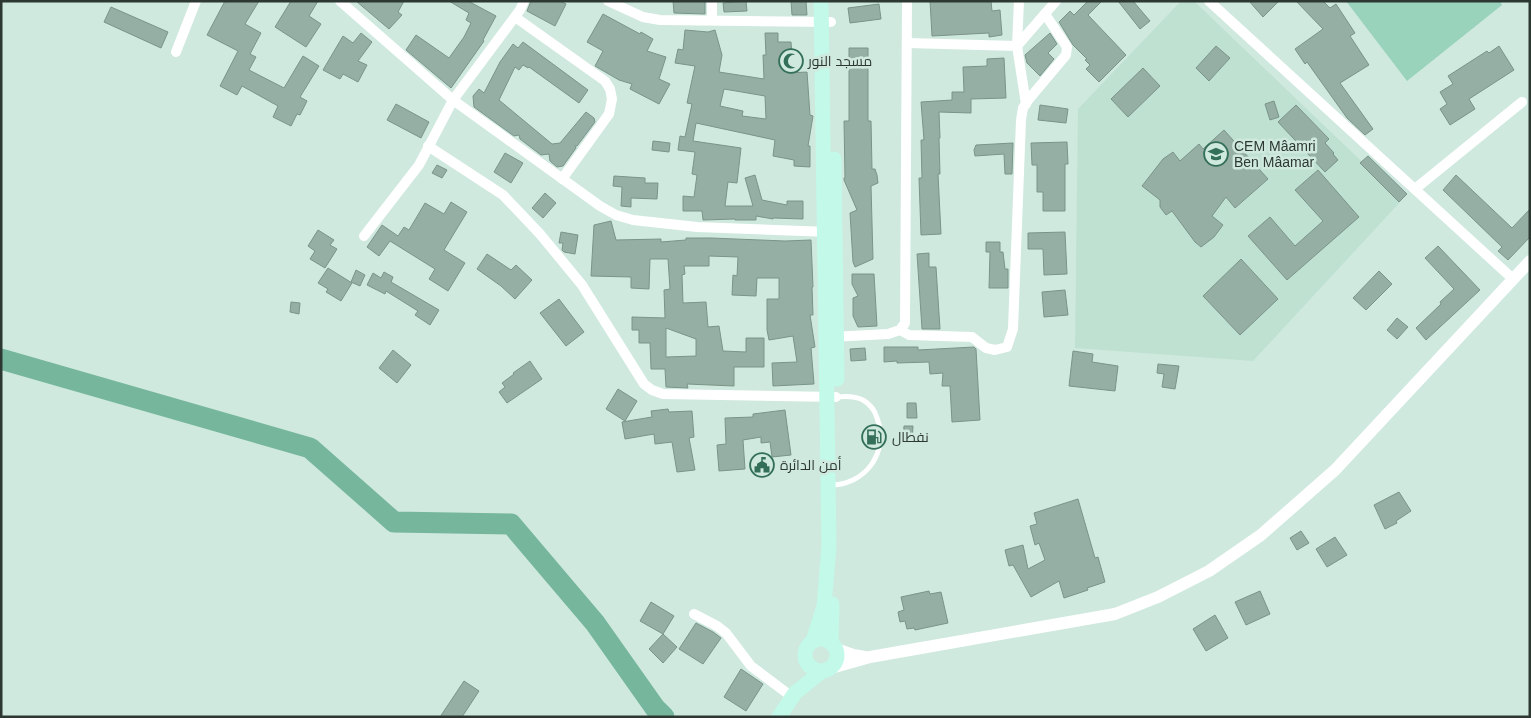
<svg xmlns="http://www.w3.org/2000/svg" width="1531" height="718" viewBox="0 0 1531 718" font-family="Arial,Cairo,sans-serif">
  <style>
    .built { fill: #bfe1d2 }
    .pitch { fill: #99d3bb }
    .lines { fill: none; stroke-linecap: round; stroke-linejoin: round }
    .river { stroke: #75b69c; stroke-width: 21 }
    .building { fill: #96afa5; stroke: #7b9489; fill-rule: evenodd }
    .service { stroke: #fff; stroke-width: 5 }
    .minor { stroke: #fff; stroke-width: 10 }
    .tertiary { stroke: #fff; stroke-width: 12 }
    .secondary { stroke: #c2f9e8; stroke-width: 15 }
    .labels { text-anchor: middle; stroke-width: 5; stroke-linejoin: round; paint-order: stroke }
    .poi-label { font-size: 14px; fill: #2d3833; stroke: #cfe9de; text-anchor: start }
  </style>
  <rect width="100%" height="100%" fill="#cfe9de"/>
  <polygon class="built" points="1181,1 1194,1 1402,200 1253,361 1075,348 1078,109"/>
  <polygon class="pitch" points="1346,1 1500,1 1502,5 1407,81"/>
  <g class="lines">
    <polyline class="river" points="1,359 310,448 394,522 511,524 595,623 655,708 664,717"/>
  </g>
  <g class="building">
    <polygon points="225,1 259,1 245,24 261,33 250,54 256,57 249,70 284,88 303,56 319,66 300,97 307,101 300,115 297,114 291,126 273,117 278,106 242,86 237,95 220,86 238,51 207,35"/>
    <polygon points="291,1 318,1 309,16 321,24 306,47 275,27"/>
    <polygon points="356,1 404,1 398,12 402,15 389,29"/>
    <polygon points="449,1 468,1 496,16 483,40 484,41 451,88 406,50 416,35 449,58 464,37 471,23 466,20 469,13"/>
    <polygon points="531,1 560,1 566,4 555,26 527,11"/>
    <polygon points="673,1 705,1 705,14 674,13"/>
    <polygon points="746,1 747,11 724,12 723,3"/>
    <polygon points="791,1 806,1 807,15 792,15"/>
    <polygon points="930,1 991,1 992,11 1000,10 1002,35 989,37 989,33 932,36"/>
    <polygon points="1088,1 1102,1 1088,15 1126,55 1099,82 1086,69 1090,65 1085,60 1087,59 1073,45 1059,22 1070,11 1074,15"/>
    <polygon points="1118,1 1133,1 1150,21 1140,29"/>
    <polygon points="1249,1 1279,1 1263,17"/>
    <polygon points="1296,1 1323,1 1330,8 1336,4 1355,33 1350,36 1369,65 1340,83 1373,129 1365,135 1347,118 1307,62 1305,64 1295,49 1323,29"/>
    <polygon points="879,4 881,19 850,23 848,8"/>
    <polygon points="111,7 168,32 161,48 104,22"/>
    <polygon points="603,14 640,34 641,32 653,39 647,51 666,57 659,79 670,84 659,104 630,89 632,84 619,80 595,66 603,51 587,42"/>
    <path d="M685,30L708,32L715,30L722,55L719,72L764,79L763,55H766L765,33H778V42H791L792,55L786,56L787,73L807,72L810,115L813,116L808,146H810V167L794,166V160L773,156L775,140L696,123L693,141L741,148L737,183L728,182L725,206H753L745,178L755,175L762,200L787,205V201H803V219L773,218V219L756,216V220H735V219L703,220L702,211H683V196L694,197L697,175L692,174L695,152L678,150L680,136L685,137L692,104L687,103L695,66L675,63L678,49L683,50ZM724,89L765,96L766,119L742,116L743,111L720,106Z"/>
    <polygon points="361,33 372,42 358,61 367,65 358,82 343,74 340,79 323,70 343,36 353,43"/>
    <polygon points="1050,33 1057,44 1048,53 1054,59 1040,76 1027,63 1025,55"/>
    <polygon points="523,42 588,90 579,103 529,67 528,68 523,65 519,70 515,67 499,100 552,144 560,143 586,112 594,118 595,122 577,146 575,146 576,148 563,166 557,167 550,161 549,154 541,155 520,139 519,135 514,136 474,107 473,96 479,89 484,93 500,62 513,44 518,48"/>
    <polygon points="1216,46 1230,58 1209,81 1196,68"/>
    <polygon points="1499,46 1514,70 1469,99 1475,109 1450,125 1440,109 1447,104 1440,92 1453,84 1448,76 1487,51 1489,53"/>
    <polygon points="849,48 868,48 868,121 871,121 872,169 875,169 877,175 878,183 871,186 873,259 855,267 853,262 850,213 857,210 844,180 844,178 845,178 844,121 849,121"/>
    <polygon points="1004,58 1006,98 971,99 971,113 939,112 940,138 939,138 940,174 938,174 941,234 921,235 919,178 922,178 921,140 924,140 921,102 952,100 952,92 964,92 963,67 987,66 987,59"/>
    <polygon points="1143,68 1160,86 1128,117 1111,99"/>
    <polygon points="1274,101 1279,117 1270,120 1265,104"/>
    <polygon points="396,104 429,122 421,138 387,120"/>
    <polygon points="1040,105 1068,109 1066,123 1038,120"/>
    <polygon points="1296,105 1329,139 1325,143 1334,153 1333,154 1338,160 1325,172 1278,122"/>
    <polygon points="1224,130 1268,179 1235,208 1226,197 1212,216 1223,225 1214,237 1201,247 1195,242 1172,211 1166,215 1160,207 1160,200 1142,186 1163,159 1173,152 1180,161 1199,144 1203,149"/>
    <polygon points="653,141 670,143 669,152 652,150"/>
    <polygon points="1067,142 1068,164 1065,164 1065,211 1043,211 1043,192 1037,192 1037,165 1032,165 1031,143"/>
    <polygon points="1013,143 1012,174 1005,174 1004,154 975,156 974,150 976,145"/>
    <polygon points="505,153 523,163 511,183 494,172"/>
    <polygon points="1368,156 1407,194 1399,202 1360,163"/>
    <polygon points="437,165 447,170 442,178 432,173"/>
    <polygon points="1318,170 1359,217 1287,280 1248,236 1270,217 1295,246 1323,221 1295,190"/>
    <polygon points="1456,175 1512,228 1530,209 1530,237 1508,260 1498,251 1502,247 1443,190"/>
    <polygon points="614,176 645,178 645,183 658,183 657,199 631,198 631,207 621,206 622,187 613,186"/>
    <polygon points="545,193 556,203 543,218 532,208"/>
    <polygon points="451,202 467,212 444,250 465,263 448,291 429,279 435,269 390,241 379,256 367,247 382,225 398,236 404,227 409,230 425,203 444,214"/>
    <path d="M611,221L616,240L661,239V242L686,240V238H711L785,241L811,240L813,287H812L813,315H810L815,347L811,348L814,384L773,386L772,363L797,362L793,336L769,340L767,330V299H779V278H757L756,296L732,295L733,275L737,276L738,257L709,256V266H684L685,274L682,275L683,303L706,302L708,327L719,326L723,351L746,352V338H764V367H734V386L687,384L688,388L666,387L665,369H651L650,343H639V330H632V317L665,318L664,290L670,289L668,259H650L649,289L631,288V277L591,276L594,225ZM666,328L696,339V356L666,357Z"/>
    <polygon points="318,230 334,240 330,245 337,249 325,268 310,259 315,251 308,246"/>
    <polygon points="561,232 578,235 575,254 564,252 562,250 563,243 559,243"/>
    <polygon points="1065,232 1067,274 1044,275 1043,249 1028,249 1028,233"/>
    <polygon points="986,242 1000,242 1000,252 1003,252 1005,269 1008,269 1008,288 989,288 990,252 986,252"/>
    <polygon points="1438,246 1480,290 1426,340 1416,328 1441,304 1440,302 1454,289 1425,258"/>
    <polygon points="929,253 929,267 936,267 940,329 922,329 917,254"/>
    <polygon points="487,254 511,270 516,265 532,280 515,299 501,286 477,269"/>
    <polygon points="1241,259 1278,299 1240,335 1203,296"/>
    <polygon points="328,268 352,283 341,301 326,292 328,289 318,283"/>
    <polygon points="356,270 365,275 360,286 351,282"/>
    <polygon points="1379,271 1392,284 1366,310 1353,298"/>
    <polygon points="384,272 393,277 391,282 439,310 430,325 415,315 418,311 386,291 385,294 367,285 373,273 381,278"/>
    <polygon points="852,274 874,274 877,326 858,327 853,316 853,298 858,296 852,284"/>
    <polygon points="1065,290 1068,315 1044,317 1042,292"/>
    <polygon points="559,299 584,332 566,346 540,313"/>
    <polygon points="291,302 300,303 299,314 290,312"/>
    <polygon points="1397,318 1408,327 1397,339 1387,330"/>
    <polygon points="884,347 918,347 918,350 974,347 976,349 980,420 952,422 950,386 942,386 943,373 930,374 929,362 897,363 897,361 884,362"/>
    <polygon points="865,348 866,360 851,361 850,349"/>
    <polygon points="393,350 411,365 397,383 379,368"/>
    <polygon points="1073,351 1093,354 1092,362 1118,366 1115,391 1069,386"/>
    <polygon points="530,361 542,379 507,403 499,392 505,387 502,383 514,374 513,373"/>
    <polygon points="1158,364 1179,366 1175,389 1162,387 1164,374 1157,373"/>
    <polygon points="618,389 637,401 625,421 606,409"/>
    <polygon points="907,403 916,403 917,418 907,418"/>
    <polygon points="668,409 669,412 692,411 694,437 689,438 695,470 677,472 672,442 655,444 654,434 625,439 622,422 652,417 651,411"/>
    <polygon points="785,410 791,455 772,457 770,442 761,443 761,437 743,440 745,469 719,471 717,445 726,444 725,418 753,417 753,414"/>
    <polygon points="904,426 913,426 912,442 903,441"/>
    <polygon points="1399,492 1411,511 1396,521 1397,523 1385,529 1374,505"/>
    <polygon points="1078,499 1095,558 1098,557 1105,582 1087,588 1088,590 1064,598 1059,581 1031,597 1013,565 1009,566 1005,550 1023,545 1028,569 1045,560 1039,543 1035,545 1030,526 1037,524 1034,513"/>
    <polygon points="1301,531 1309,543 1297,550 1290,538"/>
    <polygon points="1335,537 1347,555 1327,567 1316,549"/>
    <polygon points="929,591 930,594 941,592 948,623 915,630 914,628 907,629 905,621 900,622 898,612 904,610 901,597"/>
    <polygon points="1260,591 1270,614 1246,625 1235,602"/>
    <polygon points="651,602 674,616 663,634 677,647 663,663 649,649 663,634 640,621"/>
    <polygon points="1215,615 1228,638 1206,651 1193,629"/>
    <polygon points="696,623 713,632 721,638 703,664 679,649"/>
    <polygon points="741,669 763,684 746,711 724,697"/>
    <polygon points="464,681 479,691 462,717 440,717"/>
  </g>
  <g class="lines">
    <path class="service" d="M829,485C865,486 890,452 877,418C875,411 870,404 863,400C855,396 845,396 836,397"/>
    <g class="minor">
      <polyline points="340,1 453,100 600,206 616,215 633,220 697,227 829,232"/>
      <polyline points="608,1 643,17 660,20 831,22"/>
      <polyline points="712,1 712,20"/>
      <polyline points="1019,1 1017,46 1026,104"/>
      <polyline points="1209,1 1513,279"/>
      <polyline points="515,17 605,81 610,89 612,99 609,114 562,179"/>
      <polyline points="907,43 1017,46 1056,1"/>
      <polyline points="176,52 196,1"/>
      <polyline points="428,146 503,195 540,234 582,285 644,384 652,390 663,394 836,397"/>
      <polyline points="1415,189 1522,102"/>
      <polyline points="364,236 419,165 453,100 520,10 524,1"/>
      <polyline points="900,330 909,335 972,337 986,348 995,350 1007,347 1013,329 1021,120 1023,108 1029,99 1066,55 1067,47 1045,14"/>
      <polyline points="831,337 888,334 900,330 905,323 907,1"/>
      <polyline points="694,614 717,626 726,633 751,666 792,697"/>
    </g>
    <g class="tertiary">
      <polyline points="836,649 853,655 865,657"/>
      <polyline points="831,668 870,657 1115,614 1158,597 1209,571 1261,535 1335,470 1530,261"/>
    </g>
    <g class="secondary">
      <polyline points="834,159 837,379"/>
      <circle cx="821" cy="655" r="16"/>
      <polyline points="813,641 824,606 829,546 821,1"/>
      <polyline points="831,643 832,604"/>
      <polyline points="779,717 795,693 821,672"/>
    </g>
  </g>
  <defs>
    <g id="mosque-ring" transform="scale(1.25)"><circle r="9.5" fill="#cfe9de" stroke="#346f5a" stroke-width="1.5"/><path d="M3.5-4.9A6 6 0 1 0 3.5 4.9A5 5 0 1 1 3.5-4.9Z" fill="#346f5a"/></g>
    <g id="school-ring" transform="scale(1.25)"><circle r="9.5" fill="#cfe9de" stroke="#346f5a" stroke-width="1.5"/><path d="M0-5L7-2L0 1L-7-2ZM-4 1L0 2.5L4 1V4Q0 6-4 4Z" fill="#346f5a"/></g>
    <g id="fuel-ring" transform="scale(1.25)"><circle r="9.5" fill="#cfe9de" stroke="#346f5a" stroke-width="1.5"/><path d="M-5.5-6h7V0h2V4h1.3V-2.5L3-4.5l.8-.8L6-3V5H2.5V1h-1V6h-7ZM-4.2-4.7v3.2H.2V-4.7Z" fill="#346f5a"/></g>
    <g id="civic-ring" transform="scale(1.25)"><circle r="9.5" fill="#cfe9de" stroke="#346f5a" stroke-width="1.5"/><path d="M-.6-6.5H3V-4.5H.6V-3L4-1V1h2V6H-6V1h2V-1L-.6-3ZM-1.2 2.5V6h2.4V2.5Z" fill="#346f5a"/></g>
  </defs>
  <g fill-rule="evenodd">
    <use href="#mosque-ring" x="791" y="61"/>
    <use href="#school-ring" x="1216" y="154"/>
    <use href="#fuel-ring" x="874" y="437"/>
    <use href="#civic-ring" x="762" y="465"/>
  </g>
  <g class="labels">
    <g class="poi-label">
      <text x="808" y="66">مسجد النور</text>
      <text x="1234" y="151">CEM Mâamri<tspan x="1234" dy="16">Ben Mâamar</tspan></text>
      <text x="892" y="442">نفطال</text>
      <text x="780" y="470">أمن الدائرة</text>
    </g>
  </g>
  <rect width="1531" height="718" fill="none" stroke="#2d3833" stroke-width="5"/>
</svg>
